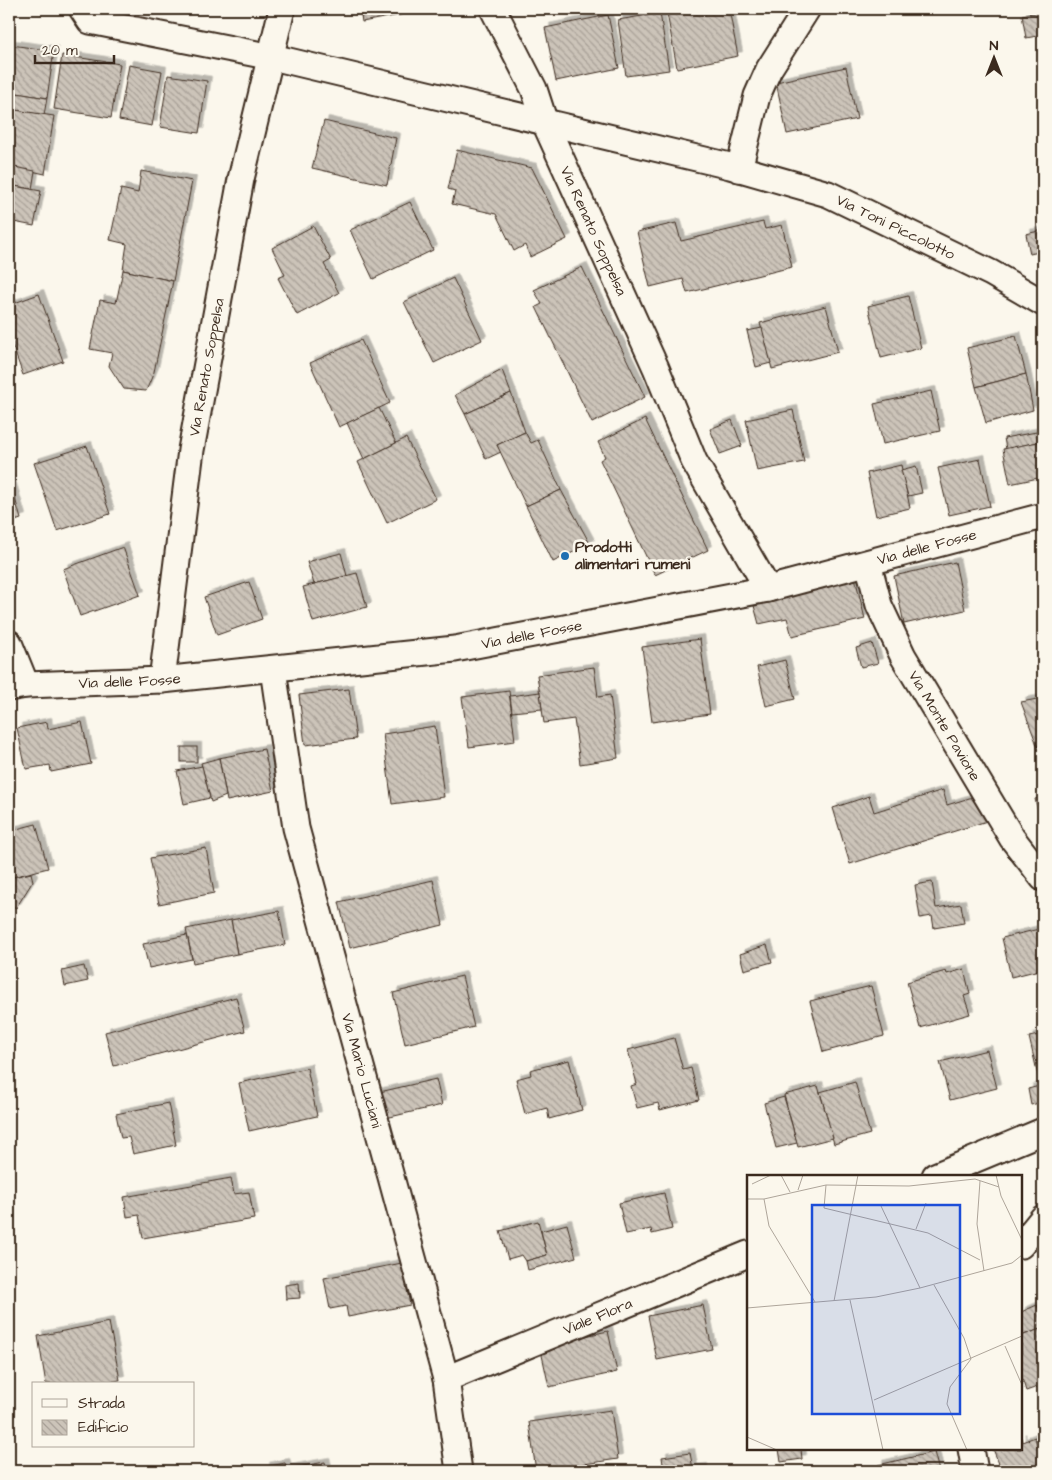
<svg xmlns="http://www.w3.org/2000/svg" width="1052" height="1480" viewBox="0 0 1052 1480" font-family="'Architects Daughter',sans-serif">
  <style>
    .building { fill: url(#building-back-hatch); stroke: #3b2a1e; filter: url(#shadow) }
    .lines { fill: none; stroke-linecap: round; stroke-linejoin: round }
    .minor-casing { stroke: #3b2a1e; stroke-width: 29 }
    .minor { stroke: #fbf7ec; stroke-width: 25 }
    .poi-dot { fill: #1f6fb2; stroke: #fbf7ec; stroke-width: 2 }
    .labels { text-anchor: middle; stroke-width: 5; stroke-linejoin: round; paint-order: stroke }
    .street-label { font-size: 15px; fill: #3b2a1e; stroke: #fbf7ec }
    .poi-label { font-size: 15px; font-weight: bold; fill: #3b2a1e; stroke: #fbf7ec; text-anchor: start }
    .inset-road { fill: none; stroke: #aea59a; stroke-width: 1 }
    .view { fill: #1d4ed8; fill-opacity: 0.15; stroke: #1d4ed8; stroke-width: 2.5 }
    .inset-edge { fill: none; stroke: #3b2a1e; stroke-width: 2.5 }
  </style>
  <defs>
    <pattern id="building-back-hatch" width="6" height="6" patternUnits="userSpaceOnUse" patternTransform="scale(1.25)"><rect width="6" height="6" fill="#ccc4b9"/><path d="M-1 5l2 2M0 0l6 6M5-1l2 2" fill="none" stroke="#a79f96"/></pattern>
    <filter id="shadow"><feDropShadow dx="4.5" dy="-4.5" stdDeviation="0" flood-color="#0004"/></filter>
  </defs>
  <rect width="100%" height="100%" fill="#fbf7ec"/>
  <filter id="ink" filterUnits="userSpaceOnUse"><feTurbulence type="fractalNoise" baseFrequency=".02" numOctaves="2"/><feDisplacementMap in="SourceGraphic" scale="10" xChannelSelector="R" yChannelSelector="G"/><feConvolveMatrix kernelMatrix="1 2 1 2 8 2 1 2 1" color-interpolation-filters="sRGB"/></filter>
  <g filter="url(#ink)">
    <g class="building">
      <polygon points="360,9 432,9 362,22"/>
      <polygon points="691,9 729,9 738,56 677,68 667,13"/>
      <polygon points="1043,11 1043,35 1026,38 1022,15"/>
      <polygon points="660,13 669,70 626,76 618,20"/>
      <polygon points="608,15 619,68 556,81 545,28"/>
      <polygon points="11,45 54,51 47,98 9,92"/>
      <polygon points="62,55 120,64 111,118 54,109"/>
      <polygon points="129,65 162,71 152,126 119,120"/>
      <polygon points="846,67 857,119 787,134 776,82"/>
      <polygon points="168,75 207,81 199,133 160,127"/>
      <polygon points="11,92 47,98 44,115 9,109"/>
      <polygon points="9,109 54,116 45,174 9,166"/>
      <polygon points="324,121 396,138 387,185 312,168"/>
      <polygon points="457,150 532,168 567,239 530,257 525,245 514,251 496,214 452,204 455,191 448,189"/>
      <polygon points="9,166 35,171 32,189 9,185"/>
      <polygon points="141,171 192,181 173,281 123,270 127,244 110,240 121,189 138,193"/>
      <polygon points="9,185 41,191 34,226 9,221"/>
      <polygon points="410,202 433,250 373,279 350,230"/>
      <polygon points="763,222 765,229 782,225 792,267 687,293 683,279 650,287 637,232 676,223 681,241"/>
      <polygon points="313,226 331,260 324,264 339,293 297,315 278,278 285,275 272,248"/>
      <polygon points="1043,230 1043,251 1030,254 1026,234"/>
      <polygon points="582,267 645,397 592,423 536,307 542,304 534,290"/>
      <polygon points="123,270 173,281 154,372 146,391 124,389 109,366 112,353 90,349 100,300 116,303"/>
      <polygon points="453,278 482,340 434,363 404,302"/>
      <polygon points="39,294 63,361 23,375 9,336 9,305"/>
      <polygon points="908,296 921,348 881,358 868,306"/>
      <polygon points="826,306 838,352 772,369 760,323"/>
      <polygon points="762,328 771,363 756,367 747,331"/>
      <polygon points="1016,336 1026,374 976,387 967,348"/>
      <polygon points="361,340 390,403 339,427 310,363"/>
      <polygon points="502,370 511,393 465,414 455,395"/>
      <polygon points="1026,374 1033,410 986,423 976,387"/>
      <polygon points="931,391 940,431 883,444 874,404"/>
      <polygon points="511,393 525,432 497,445 501,452 486,459 465,414"/>
      <polygon points="379,408 396,443 364,459 347,423"/>
      <polygon points="793,410 804,462 757,471 746,420"/>
      <polygon points="645,419 708,550 655,575 600,460 605,457 598,442"/>
      <polygon points="732,420 742,446 720,454 710,429"/>
      <polygon points="1042,431 1043,441 1006,449 1004,438"/>
      <polygon points="525,432 531,443 538,440 561,490 526,506 497,445"/>
      <polygon points="406,438 436,499 387,523 358,462"/>
      <polygon points="1043,441 1043,477 1010,484 1003,449"/>
      <polygon points="87,446 110,514 57,531 34,463"/>
      <polygon points="980,459 990,506 949,515 938,468"/>
      <polygon points="901,465 910,508 876,516 867,473"/>
      <polygon points="916,466 922,493 908,496 901,470"/>
      <polygon points="9,478 21,519 9,523"/>
      <polygon points="561,490 590,544 553,562 526,506"/>
      <polygon points="123,547 140,595 80,616 63,569"/>
      <polygon points="341,553 347,576 314,584 307,562"/>
      <polygon points="955,562 965,610 904,624 894,576"/>
      <polygon points="357,573 367,607 313,622 303,587"/>
      <polygon points="854,573 865,619 792,636 787,618 759,624 753,602"/>
      <polygon points="249,582 262,619 217,635 204,597"/>
      <polygon points="700,639 710,714 652,722 642,647"/>
      <polygon points="872,643 878,663 861,667 856,648"/>
      <polygon points="785,660 795,699 766,706 757,667"/>
      <polygon points="594,667 598,697 610,695 618,758 580,764 574,719 544,723 537,675"/>
      <polygon points="349,689 356,739 305,745 299,695"/>
      <polygon points="509,691 515,741 469,747 462,697"/>
      <polygon points="540,692 542,709 512,712 510,696"/>
      <polygon points="1043,698 1043,761 1021,702"/>
      <polygon points="47,722 48,729 82,722 91,764 51,772 50,765 26,769 17,728"/>
      <polygon points="435,726 444,797 392,804 383,734"/>
      <rect x="181" y="747" width="16" height="15"/>
      <polygon points="264,749 273,791 227,801 219,758"/>
      <polygon points="219,758 226,796 211,802 201,763"/>
      <polygon points="202,766 210,798 184,804 177,771"/>
      <polygon points="943,790 947,805 979,795 987,821 850,864 833,808 869,796 874,812"/>
      <polygon points="1043,797 1043,830 1035,799"/>
      <polygon points="36,824 48,868 9,878 9,831"/>
      <polygon points="206,848 214,893 159,904 150,858"/>
      <polygon points="31,873 33,881 16,908 9,904 9,878"/>
      <polygon points="433,880 443,925 350,948 339,902"/>
      <polygon points="932,882 936,908 961,904 964,923 934,928 932,916 920,918 915,885"/>
      <polygon points="279,911 285,945 237,954 231,920"/>
      <polygon points="231,920 237,954 193,963 186,929"/>
      <polygon points="1043,928 1043,969 1011,977 1002,938"/>
      <polygon points="187,935 192,959 149,968 143,944"/>
      <polygon points="767,945 772,962 744,970 740,954"/>
      <polygon points="84,966 88,981 65,986 62,971"/>
      <polygon points="964,969 970,994 964,996 970,1014 920,1028 907,982 946,971 947,974"/>
      <polygon points="462,976 474,1027 405,1044 393,993"/>
      <polygon points="871,986 884,1036 823,1052 810,1001"/>
      <polygon points="236,997 245,1031 114,1066 105,1032"/>
      <polygon points="1043,1034 1043,1079 1039,1080 1029,1037"/>
      <polygon points="674,1038 683,1070 691,1068 699,1100 660,1110 658,1103 637,1108 631,1086 637,1084 628,1050"/>
      <polygon points="987,1050 997,1088 950,1100 940,1062"/>
      <polygon points="569,1060 582,1110 549,1119 547,1108 525,1114 516,1079 531,1075 530,1070"/>
      <polygon points="307,1068 317,1116 249,1131 239,1083"/>
      <polygon points="436,1079 442,1105 377,1120 371,1094"/>
      <polygon points="855,1082 870,1134 834,1144 820,1092"/>
      <polygon points="1043,1085 1043,1102 1031,1105 1028,1089"/>
      <polygon points="818,1086 833,1138 798,1147 784,1095"/>
      <polygon points="784,1097 797,1143 776,1148 764,1103"/>
      <polygon points="168,1103 176,1145 133,1154 129,1137 121,1138 116,1114"/>
      <polygon points="231,1178 234,1194 249,1192 254,1219 143,1238 139,1215 127,1217 124,1197"/>
      <polygon points="664,1193 672,1229 652,1234 651,1229 626,1234 619,1203"/>
      <polygon points="538,1221 547,1255 526,1261 522,1255 508,1259 500,1231"/>
      <polygon points="567,1224 576,1257 528,1270 526,1261 547,1255 541,1231"/>
      <polygon points="402,1263 410,1305 348,1317 346,1306 330,1309 324,1278"/>
      <polygon points="299,1283 300,1298 286,1299 285,1285"/>
      <polygon points="703,1305 712,1349 657,1360 648,1316"/>
      <polygon points="1037,1305 1043,1320 1043,1328 1021,1336 1021,1312"/>
      <polygon points="109,1322 120,1380 98,1384 46,1384 38,1336"/>
      <polygon points="1043,1328 1043,1385 1026,1391 1021,1375 1021,1336"/>
      <polygon points="608,1331 617,1372 549,1387 540,1346"/>
      <polygon points="611,1410 618,1459 536,1471 529,1422"/>
      <polygon points="1035,1437 1043,1465 1028,1471 1002,1471 993,1449 1021,1449 1021,1438 1022,1442"/>
      <polygon points="779,1449 801,1449 802,1459 781,1462"/>
      <polygon points="934,1452 939,1471 880,1471 878,1465"/>
      <polygon points="690,1453 693,1469 703,1468 703,1471 664,1471 662,1457"/>
      <polygon points="325,1462 327,1471 266,1471 265,1467 285,1463 287,1469"/>
    </g>
    <g class="lines">
      <g class="minor-casing">
        <g id="minor">
          <path id="s1" d="M82,9L90,21L272,57L730,166L828,194L991,273L1043,303"/>
          <path id="s2" d="M493,9L534,89L545,123L656,368L694,461L768,589"/>
          <polyline points="739,169 757,96 769,69 807,9"/>
          <path id="s3" d="M868,563L879,605L903,656L1012,838L1043,878"/>
          <polyline points="9,643 26,685"/>
          <path id="s4" d="M273,669L296,828L446,1379L459,1471"/>
          <path id="s5" d="M162,680L191,450L241,179L282,9"/>
          <path id="s6" d="M9,688L26,685L162,680L455,649L768,589L1043,516"/>
          <polyline points="935,1176 1043,1131"/>
          <polyline points="1021,1245 1043,1218"/>
          <path id="s7" d="M446,1379L748,1254"/>
          <polyline points="971,1449 975,1471"/>
        </g>
      </g>
      <use href="#minor" class="minor"/>
    </g>
  </g>
  <circle class="poi-dot" cx="565" cy="556" r="5"/>
  <g class="labels">
    <g class="street-label">
      <text dy="5" stroke="none"><textPath href="#s1" startOffset="848">Via Toni Piccolotto</textPath></text>
      <text dy="5" stroke="none"><textPath href="#s2" startOffset="244">Via Renato Soppelsa</textPath></text>
      <text dy="5" stroke="none"><textPath href="#s5" startOffset="316">Via Renato Soppelsa</textPath></text>
      <text dy="5" stroke="none"><textPath href="#s6" startOffset="931">Via delle Fosse</textPath></text>
      <text dy="5" stroke="none"><textPath href="#s6" startOffset="526">Via delle Fosse</textPath></text>
      <text dy="5" stroke="none"><textPath href="#s6" startOffset="121">Via delle Fosse</textPath></text>
      <text dy="5" stroke="none"><textPath href="#s3" startOffset="181">Via Monte Pavione</textPath></text>
      <text dy="5" stroke="none"><textPath href="#s4" startOffset="412">Via Mario Luciani</textPath></text>
      <text dy="5" stroke="none"><textPath href="#s7" startOffset="164">Viale Flora</textPath></text>
    </g>
    <g class="poi-label">
      <text x="575" y="552">Prodotti<tspan x="575" dy="17">alimentari rumeni</tspan></text>
    </g>
  </g>
  <g transform="translate(747 1175)">
    <rect width="275" height="275" fill="#fbf7ec"/>
    <path class="inset-road" d="M34,0L43,17M249,0L254,21L275,65M233,6L230,49L237,96M5,9L24,0M79,10L77,33L181,58L233,85M51,15L56,0M0,24H17M134,31L173,113M169,54L179,28M187,110L217,163L224,184L203,212L200,229L220,275M103,125L136,275M87,126L111,0M68,127L22,51L17,24L79,10L162,11L228,4L252,12M0,133L129,122L173,113L265,88L275,80M258,171L275,210M127,225L275,161M0,262L30,275"/>
    <path class="view" d="M65,30H213V239H65Z"/>
    <rect width="275" height="275" class="inset-edge"/>
  </g>
  <rect width="1052" height="1480" fill="none" stroke="#fbf7ec" stroke-width="30"/>
  <rect x="15" y="15" width="1022" height="1450" fill="none" stroke="#3b2a1e" stroke-width="2" filter="url(#ink)"/>
  <rect x="32" y="1382" width="162" height="65" fill="#fbf7ec" stroke="#aea59a"/>
  <rect x="42" y="1399" width="25" height="8" fill="#fbf7ec" stroke="#aea59a"/>
  <text x="78" y="1408" font-size="15" fill="#3b2a1e">Strada</text>
  <rect x="42" y="1420" width="25" height="15" fill="url(#building-back-hatch)" stroke="#aea59a"/>
  <text x="78" y="1432" font-size="15" fill="#3b2a1e">Edificio</text>
  <g transform="translate(994 58)" stroke="#fbf7ec" stroke-width="4" paint-order="stroke">
  <path d="M0-4L9 19L0 12L-9 19Z" fill="#3b2a1e"/>
  <text y="-8" font-size="14" font-weight="bold" text-anchor="middle" fill="#3b2a1e">N</text>
  </g>
  <path d="M35 55v8h79v-8" fill="none" stroke="#3b2a1e" stroke-width="2.5"/>
  <text x="42" y="55" font-size="15" fill="#3b2a1e" stroke="#fbf7ec" stroke-width="4" paint-order="stroke">20 m</text>
</svg>
